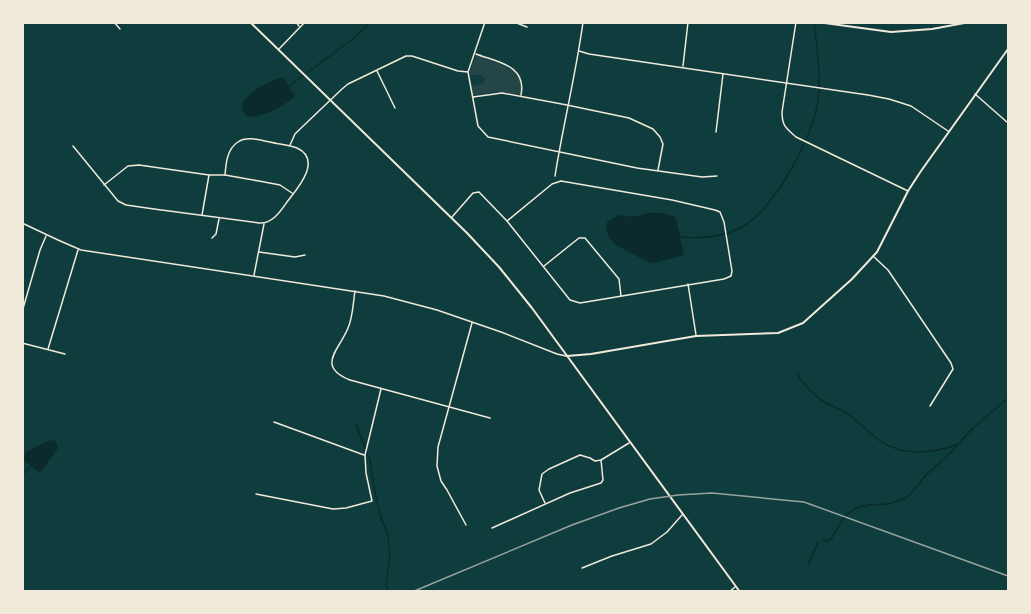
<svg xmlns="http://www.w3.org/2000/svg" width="1031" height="614" viewBox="0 0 1031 614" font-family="'Asap Condensed',sans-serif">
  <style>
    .green { fill: #244646 }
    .water { fill: #0a2a2b }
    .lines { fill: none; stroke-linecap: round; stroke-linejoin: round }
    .stream { stroke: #0a2a2b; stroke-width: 1.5 }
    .minor { stroke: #f1e9da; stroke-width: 1.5 }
    .tertiary { stroke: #f1e9da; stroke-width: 2 }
    .secondary { stroke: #f1e9da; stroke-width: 2 }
    .rail { stroke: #97a49c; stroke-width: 1.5 }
  </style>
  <rect width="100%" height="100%" fill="#0f3d3e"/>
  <path class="green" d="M476,55C490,61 520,67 521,84C522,85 520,94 520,94L495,92L473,95L472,86L482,84L485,80L482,75H475L474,74L471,76L470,72Z"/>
  <g class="water">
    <path d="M283,77L295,96C283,107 265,116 249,117C225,102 270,80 283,77Z"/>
    <path d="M648,213C657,212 669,213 676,218L684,255L654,263L648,262L616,245L609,238L606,229L607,222L615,217L621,215L632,217Z"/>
    <polygon points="50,440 56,441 58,448 40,473 26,462 23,458 26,452"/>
  </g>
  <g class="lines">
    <g class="stream">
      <polyline points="289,86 354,38 371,22"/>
      <path d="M679,237C700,239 723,237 742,227C775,208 813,138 818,100C821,75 817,48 814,22"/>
      <path d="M797,374C804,384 813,395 823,401C831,406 840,408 848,414C859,422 869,433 880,441C904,457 931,453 957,445"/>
      <polyline points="356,424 370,460 374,487 381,518 388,536 390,554 386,584 388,592"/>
      <polyline points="22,475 32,465"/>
      <polyline points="823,540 827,541 831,539 845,516 856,508 869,505 889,504 908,497 924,477 950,453 972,429 1008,398"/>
      <polyline points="808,565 818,542"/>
    </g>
    <g class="minor">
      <polyline points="114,22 120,29"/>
      <polyline points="296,22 299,26"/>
      <polyline points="485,22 468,72 478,126 488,137 637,168 702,177 717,176"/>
      <polyline points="514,22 527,27"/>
      <path d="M796,22L782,112C782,126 786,128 796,137L908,191"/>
      <polyline points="279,49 305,22"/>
      <polyline points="579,51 589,54 868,95 889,99 911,106 948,131"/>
      <path d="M476,54C497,62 527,65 521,95"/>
      <polyline points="683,66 688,22"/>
      <polyline points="377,71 395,108"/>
      <polyline points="975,94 1008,123"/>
      <polyline points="473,97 502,93 567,105 629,118 653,129 660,137 663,144 658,170"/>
      <polyline points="716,132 723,74"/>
      <polyline points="290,145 295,134 299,130 342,89 348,84 406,56 412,56 458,71 468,72"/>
      <path d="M73,146L118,201L126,205L154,209L259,223C272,224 280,212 287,202C297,189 323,160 297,148C289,145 278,144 270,142C260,140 247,136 238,142C227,149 226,163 225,175"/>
      <path d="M555,176C563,125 576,74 583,22"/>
      <polyline points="104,185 128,166 139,165 209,175 225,175 259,181 280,185 292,193"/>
      <polyline points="202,215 209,175"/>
      <polyline points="452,217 473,193 479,192 507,221 570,300 580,303 724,279 731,276 732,271 724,222 720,212 715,210 672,200 561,181 552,184 507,221"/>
      <polyline points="22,223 58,240 81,250 384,296 437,310 501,332 557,354 566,356"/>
      <polyline points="212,238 216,234 219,219"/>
      <polyline points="259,252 295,257 305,255"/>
      <polyline points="873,256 888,270 951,363 953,369 930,406"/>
      <polyline points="544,266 579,238 585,238 619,279 621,296"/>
      <polyline points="254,275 264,224"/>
      <polyline points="688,284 696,335"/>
      <path d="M355,291C353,303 353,317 348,328C340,349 315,366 350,380L490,418"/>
      <polyline points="22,312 40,250 46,236"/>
      <polyline points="22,343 65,354"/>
      <polyline points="48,349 78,250"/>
      <polyline points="274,422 364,455"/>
      <polyline points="256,494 333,509 346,508 372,501 366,473 365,455 381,389"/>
      <polyline points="545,503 539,490 542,474 549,469 580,455 590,458 595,461 601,460 629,443"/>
      <polyline points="466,525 447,490 441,481 437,466 438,447 472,323"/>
      <polyline points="492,528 570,493 601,483 603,480 601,460"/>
      <polyline points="582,568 612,556 651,544 667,532 682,515"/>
      <polyline points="729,592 735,587"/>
    </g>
    <g class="tertiary">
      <polyline points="817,22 891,32 932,29 970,22"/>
      <polyline points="567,356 591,354 696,336 778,333 803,323 852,279 877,252 908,191 921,171 1008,49"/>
    </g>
    <polyline class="secondary" points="250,22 467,233 499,267 532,308 740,592"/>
    <polyline class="rail" points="412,592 572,525 619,508 650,499 678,495 712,493 804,502 1008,576"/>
  </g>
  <rect width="1031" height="614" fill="none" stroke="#f1e9da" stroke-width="48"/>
</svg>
